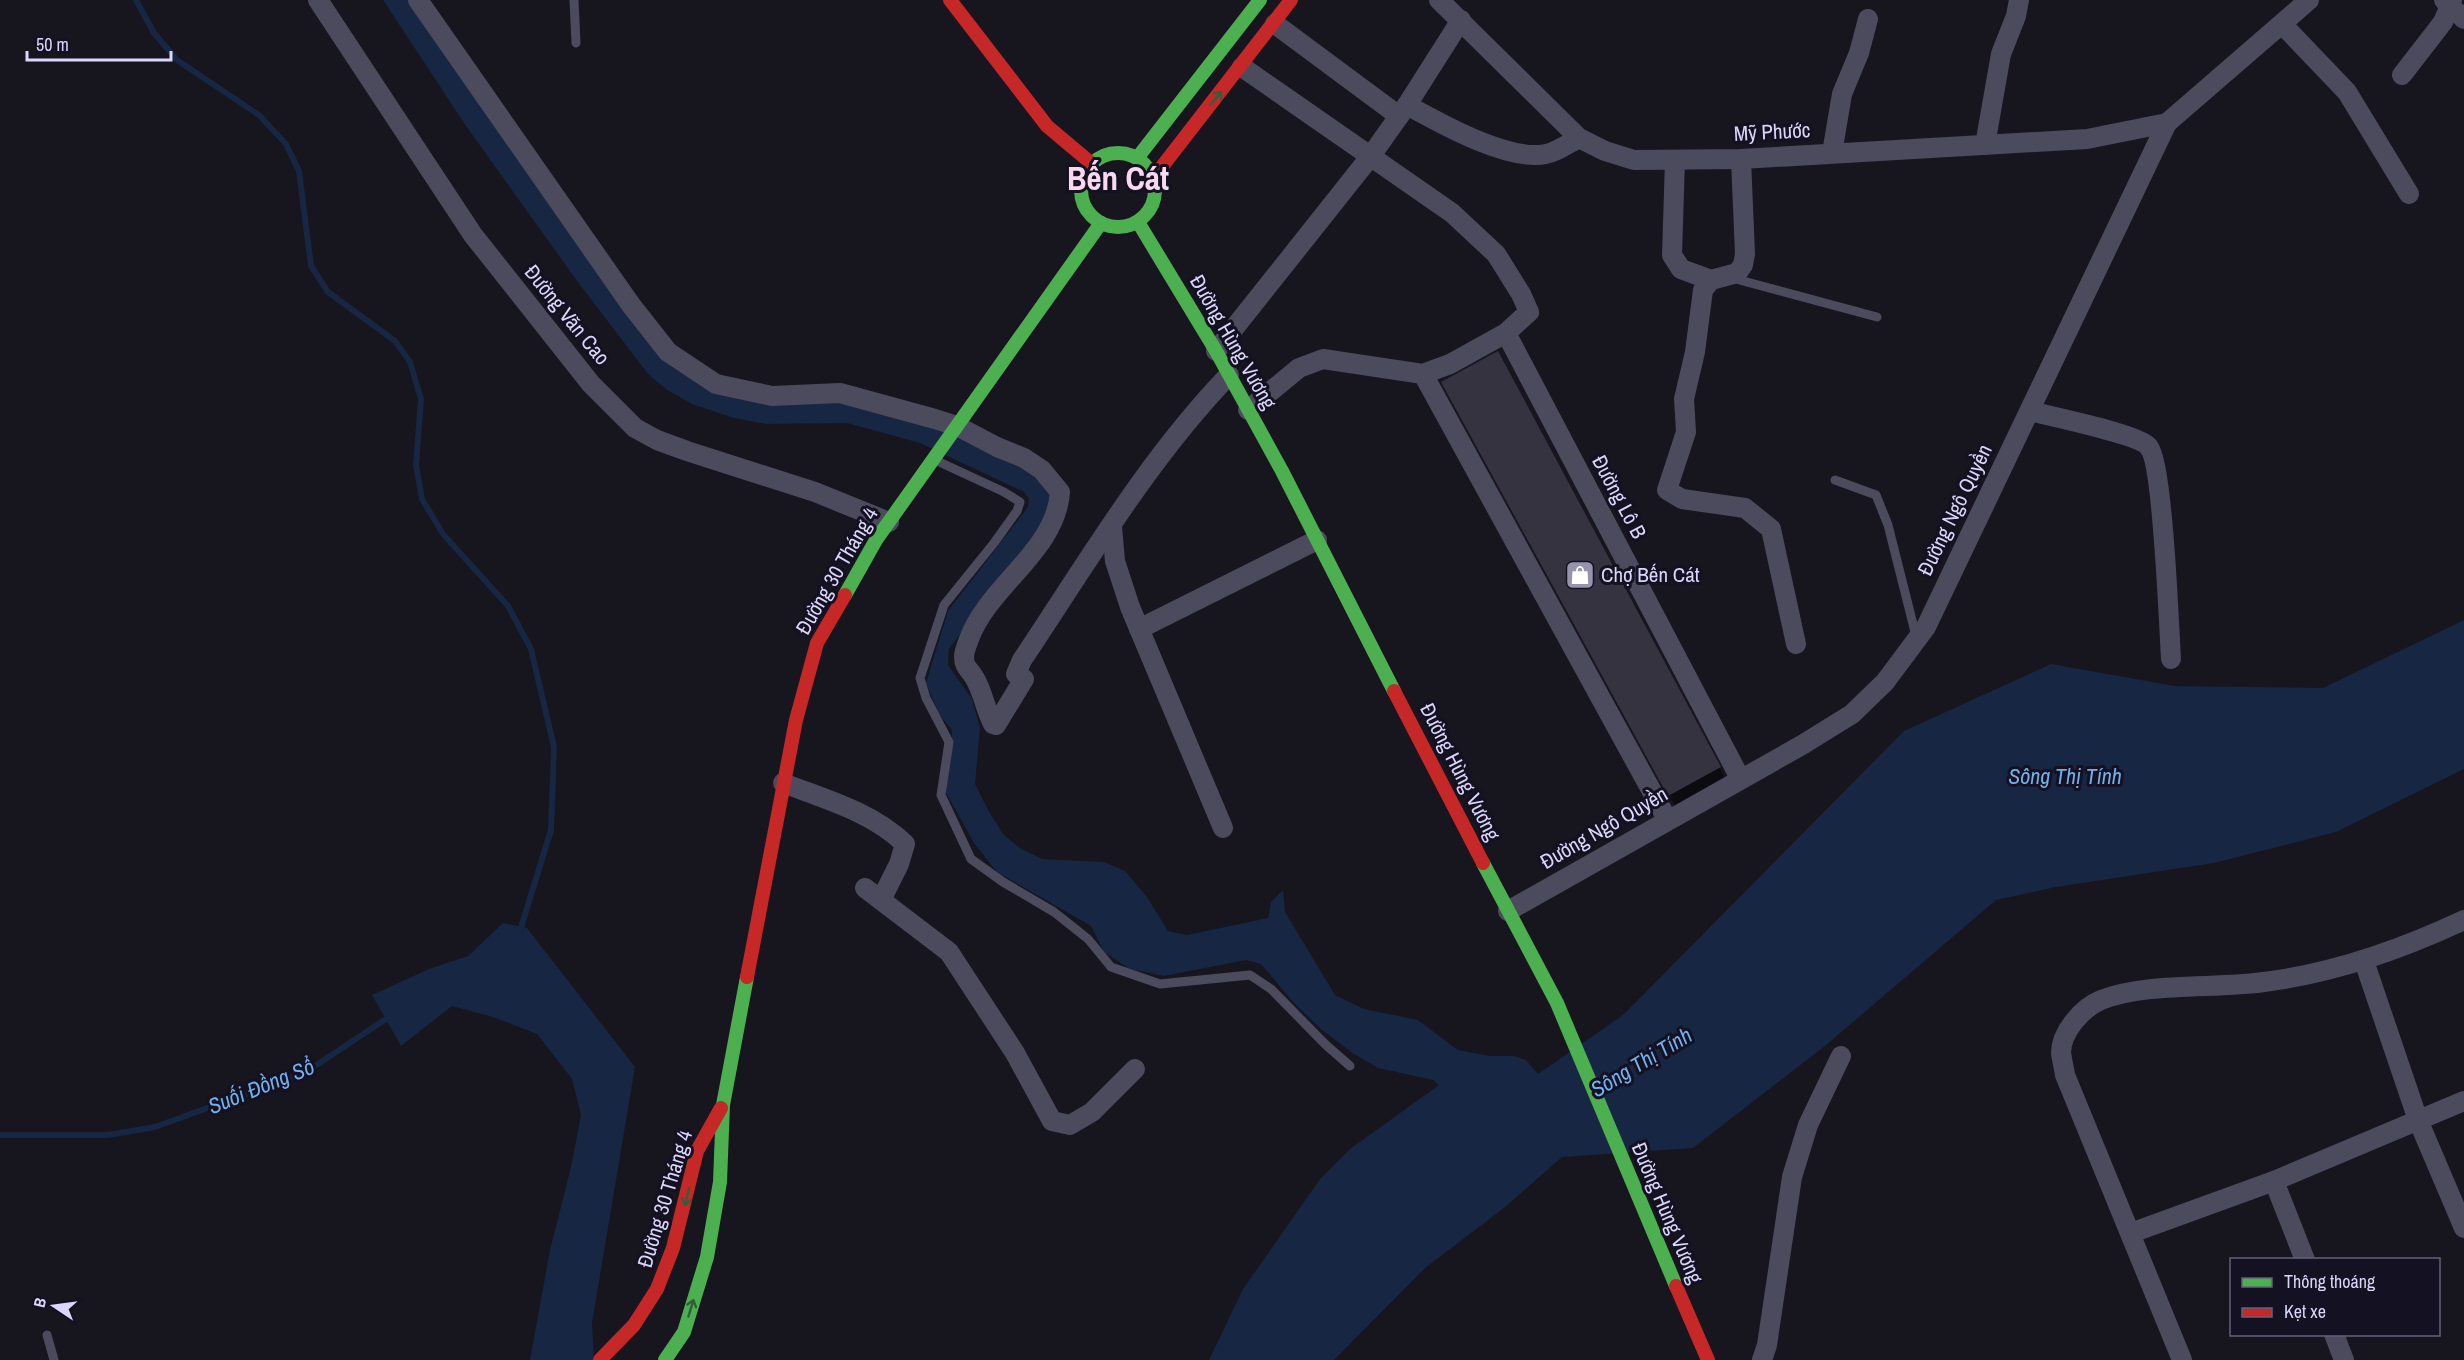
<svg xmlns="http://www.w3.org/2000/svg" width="2464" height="1360" viewBox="0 0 2464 1360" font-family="'Archivo Narrow',sans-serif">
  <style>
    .water { fill: #162643 }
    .shadow { fill: #0007 }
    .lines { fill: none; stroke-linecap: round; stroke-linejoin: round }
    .stream { stroke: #162643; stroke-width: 6 }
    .building { fill: #353340 }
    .lane { stroke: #4c4b5d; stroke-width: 9 }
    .street { stroke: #4c4b5d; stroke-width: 20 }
    .fast { stroke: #4caf50; stroke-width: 14 }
    .jam { stroke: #c62828; stroke-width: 14 }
    .oneway { stroke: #306039 }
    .labels { text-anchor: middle; stroke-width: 6; stroke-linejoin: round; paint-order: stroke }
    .street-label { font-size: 21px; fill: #dbd7fa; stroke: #141122 }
    .poi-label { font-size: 21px; fill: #dbd7fa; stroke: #141122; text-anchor: start }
    .water-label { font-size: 22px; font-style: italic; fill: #71b2ee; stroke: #141122 }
    .town-label { font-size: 33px; font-weight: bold; fill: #fad8ed; stroke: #141122 }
  </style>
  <rect width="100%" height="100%" fill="#17151e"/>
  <g class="water">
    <polygon points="383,0 413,0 688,373 828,397 922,420 1029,468 1050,493 1050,508 1042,525 949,649 948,665 972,699 980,728 975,784 987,808 1003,834 1021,849 1043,859 1104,862 1125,871 1147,897 1168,931 1187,935 1268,918 1271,902 1283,890 1285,912 1335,995 1364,1009 1418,1020 1458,1050 1490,1056 1514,1056 1526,1060 1538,1074 1623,1015 1904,731 2051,664 2175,686 2323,688 2464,620 2464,769 2336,832 2214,863 2056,887 1996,900 1825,1046 1693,1148 1562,1157 1504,1208 1425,1268 1334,1360 1209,1360 1243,1289 1320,1179 1350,1149 1439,1085 1433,1080 1378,1068 1354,1054 1322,1030 1293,1002 1261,964 1246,960 1164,976 1130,969 1104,952 1091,926 997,872 974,843 945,791 951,753 952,730 939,714 926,683 948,611 1028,507 1029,499 1024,492 920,443 847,423 766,424 734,418 692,404 667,390 648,374 577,281 466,126"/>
    <polygon points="503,923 527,928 635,1067 592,1323 594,1360 530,1360 550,1250 571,1167 581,1115 572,1079 537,1034 493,1017 452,1006 401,1046 372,995 429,969 468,956"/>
  </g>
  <polygon class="shadow" points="1504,363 1725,778 1675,806 1443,383"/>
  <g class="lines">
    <g class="stream">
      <polyline points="136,0 154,33 177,60 259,115 286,144 299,171 311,266 328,292 395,341 410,362 421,399 416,465 422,499 443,534 508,606 531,649 554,747 551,830 519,934"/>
      <polyline points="0,1135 108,1135 155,1127 306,1072 392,1015"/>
    </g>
  </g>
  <polygon class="building" points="1498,351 1721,767 1668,796 1441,382"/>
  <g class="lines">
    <g class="lane">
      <polyline points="574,0 576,43"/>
      <polyline points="1732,278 1877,317"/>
      <polyline points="935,460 1004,492 1020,502 1017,511 994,543 944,605 920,678 926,698 949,742 941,795 971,859 1003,882 1054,912 1088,939 1111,967 1160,984 1250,975 1271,989 1326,1045 1350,1066"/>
      <polyline points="1835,480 1876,495 1888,525 1916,636"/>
      <polyline points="47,1335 54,1360"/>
    </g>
    <g class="street">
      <polyline points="318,0 473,235 591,384 635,428 657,440 687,451 815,492 889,522"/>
      <path d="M418,0L631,305L668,352L716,384L772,396L840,393L935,419L957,426L997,447L1024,458L1042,470L1060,492C1056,551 989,585 969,639C967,645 964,651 964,657C964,667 969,669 974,677C983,691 985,709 993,724L996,725L1024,679L1016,674L1022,660C1087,563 1148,459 1229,375"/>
      <polyline points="1439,0 1579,138 1605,151 1634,160 1741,159 2087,139 2167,123"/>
      <polyline points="2452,0 2450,6 2464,19"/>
      <polyline points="1275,24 1399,116"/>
      <polyline points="2282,24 2347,92 2409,194"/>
      <polyline points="1242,67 1452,213 1496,254 1521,294 1529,312 1506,333 1450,364 1423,374 1323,359 1299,368 1248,410"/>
      <polyline points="2402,75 2443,22 2450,6 2444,0"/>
      <path d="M1407,105C1440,123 1508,162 1546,154C1557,152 1569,143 1579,138"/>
      <polyline points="1985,145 2001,54 2016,16 2019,0"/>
      <polyline points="1832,153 1842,94 1859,53 1868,19"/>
      <polyline points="1741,159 1745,254 1743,265 1737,273 1711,280 1703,290 1695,352 1684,399 1686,432 1667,490 1682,499 1745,508 1771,529 1796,644"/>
      <polyline points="1675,160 1672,255 1681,269 1711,280"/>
      <polyline points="1506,333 1740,778"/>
      <polyline points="1216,351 1370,157 1407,105 1461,20"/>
      <polyline points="1423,374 1667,819"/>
      <path d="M2030,411C2050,416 2137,434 2148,446C2163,461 2169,627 2171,659"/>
      <polyline points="1112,527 1115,561 1130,607 1223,828"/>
      <polyline points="1139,629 1317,540"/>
      <path d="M783,783C825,799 872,812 905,844L899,864L881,900"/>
      <polyline points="865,888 949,952 1015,1053 1052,1121 1070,1125 1092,1112 1135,1069"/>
      <polyline points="1508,911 1802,745 1852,714 1885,682 1926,627 2167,123 2309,0"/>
      <polyline points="2364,961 2418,1120 2464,1228"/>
      <polyline points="2274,1181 2305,1260"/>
      <polyline points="2131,1233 2274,1181 2464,1101"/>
      <polyline points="2334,1334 2344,1360"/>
      <polyline points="1762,1360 1767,1345 1792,1177 1808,1125 1841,1056"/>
      <path d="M2182,1360L2065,1075C2064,1068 2062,1060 2061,1053C2061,1032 2082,1008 2101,1000C2147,982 2215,989 2264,982C2335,973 2400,950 2464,920"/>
    </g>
    <g class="fast">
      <circle cx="1118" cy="190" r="37"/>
      <polyline points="1138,157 1260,0"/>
      <polyline points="1138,222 1216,351 1282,471 1394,691"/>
      <polyline points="845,595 876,540 1101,223"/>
      <polyline points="1483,863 1557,1003 1676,1286"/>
      <polyline points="665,1360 684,1332 707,1257 720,1182 723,1105 747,977"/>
    </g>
    <g class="jam">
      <polyline points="950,0 1047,126 1091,163"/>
      <polyline points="1154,177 1291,0"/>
      <polyline points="1394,691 1483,863"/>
      <polyline points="747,977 796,720 817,643 845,595"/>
      <polyline points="1676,1286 1708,1360"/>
      <polyline points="600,1360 634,1325 657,1289 673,1248 697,1151 721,1108"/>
    </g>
  </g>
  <defs><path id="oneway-shaft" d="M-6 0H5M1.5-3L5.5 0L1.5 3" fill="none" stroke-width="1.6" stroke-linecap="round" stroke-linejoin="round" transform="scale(1.5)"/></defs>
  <g class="oneway">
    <use href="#oneway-shaft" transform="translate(1216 98) rotate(-50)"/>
    <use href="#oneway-shaft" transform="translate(687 1197) rotate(103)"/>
    <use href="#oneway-shaft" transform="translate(691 1308) rotate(-73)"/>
  </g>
  <defs>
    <g id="shop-square" transform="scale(1.5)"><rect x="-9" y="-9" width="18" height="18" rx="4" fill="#9693ad" stroke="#141122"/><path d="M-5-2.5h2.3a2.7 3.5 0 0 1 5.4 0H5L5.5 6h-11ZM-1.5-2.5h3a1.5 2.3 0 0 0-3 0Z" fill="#fff"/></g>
  </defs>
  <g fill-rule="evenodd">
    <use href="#shop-square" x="1580" y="575"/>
  </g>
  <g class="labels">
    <g class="street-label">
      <text transform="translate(1772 132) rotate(-3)" y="7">Mỹ Phước</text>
      <text transform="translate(567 315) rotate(51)" y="7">Đường Văn Cao</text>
      <text transform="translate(1233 342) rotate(60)" y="7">Đường Hùng Vương</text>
      <text transform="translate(1619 497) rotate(62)" y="7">Đường Lô B</text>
      <text transform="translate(1955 510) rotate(-64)" y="7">Đường Ngô Quyền</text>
      <text transform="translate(837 571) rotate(-60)" y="7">Đường 30 Tháng 4</text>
      <text transform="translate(1460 772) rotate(63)" y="7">Đường Hùng Vương</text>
      <text transform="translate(1604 828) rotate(-30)" y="7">Đường Ngô Quyền</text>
      <text transform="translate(665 1199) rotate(-73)" y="7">Đường 30 Tháng 4</text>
      <text transform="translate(1667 1213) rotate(67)" y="7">Đường Hùng Vương</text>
    </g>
    <g class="poi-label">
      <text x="1601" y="582">Chợ Bến Cát</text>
    </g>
    <g class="water-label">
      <text x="2065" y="784">Sông Thị Tính</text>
      <text transform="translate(1641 1062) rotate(-31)" y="8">Sông Thị Tính</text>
      <text transform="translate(261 1086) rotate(-22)" y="8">Suối Đồng Sổ</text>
    </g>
    <g class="town-label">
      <text x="1118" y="190">Bến Cát</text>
    </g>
  </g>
  <rect x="2230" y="1258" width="210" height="78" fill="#141122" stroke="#646078" stroke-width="1.5"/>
  <rect x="2242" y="1278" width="30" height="9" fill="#4caf50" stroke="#646078" stroke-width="1.5"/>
  <text x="2284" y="1288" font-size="18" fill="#dbd7fa">Thông thoáng</text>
  <rect x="2242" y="1308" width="30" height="9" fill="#c62828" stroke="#646078" stroke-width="1.5"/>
  <text x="2284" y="1318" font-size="18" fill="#dbd7fa">Kẹt xe</text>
  <g transform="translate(54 1306) rotate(283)" stroke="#141122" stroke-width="4.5" paint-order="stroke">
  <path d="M0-4.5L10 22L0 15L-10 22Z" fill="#dbd7fa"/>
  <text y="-9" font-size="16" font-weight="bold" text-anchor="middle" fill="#dbd7fa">B</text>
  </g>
  <path d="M27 51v9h144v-9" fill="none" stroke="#dbd7fa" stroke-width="3"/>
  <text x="36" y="51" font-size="18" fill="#dbd7fa" stroke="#141122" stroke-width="4.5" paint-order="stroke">50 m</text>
</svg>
